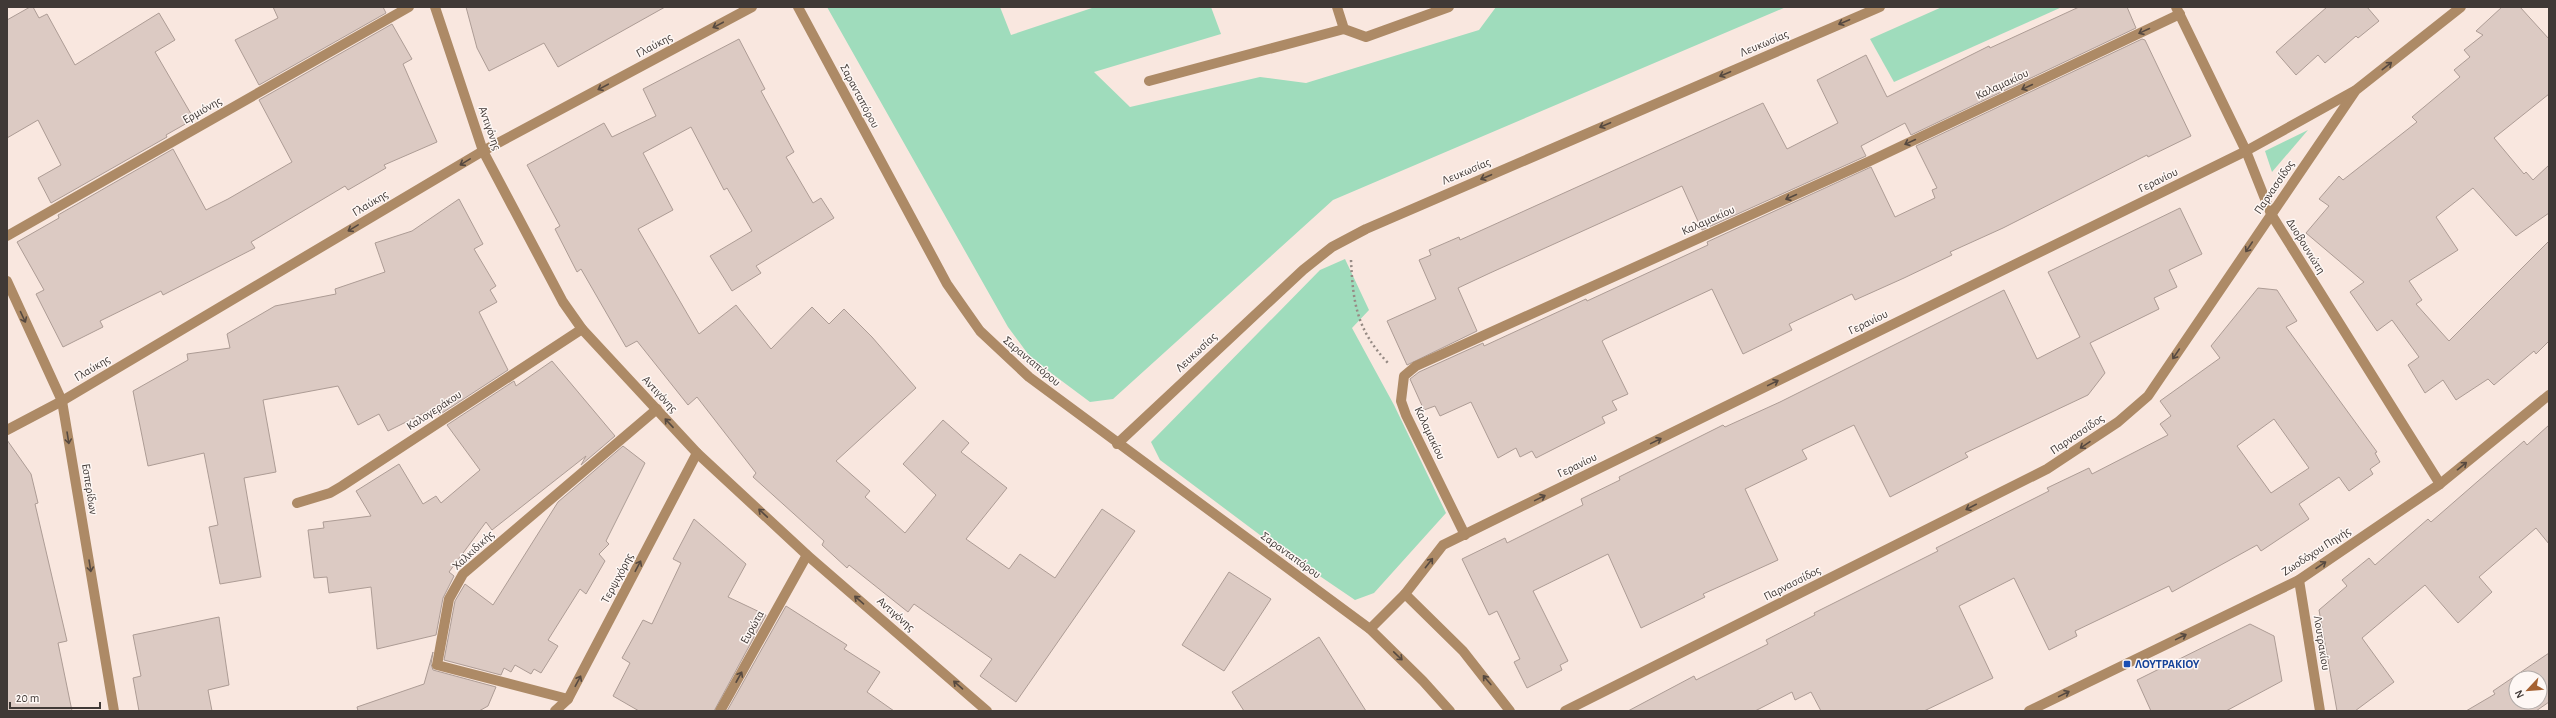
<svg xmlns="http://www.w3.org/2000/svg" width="2556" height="718" viewBox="0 0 2556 718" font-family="'Alegreya Sans',sans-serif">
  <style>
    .green { fill: #9fdcbc }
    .building { fill: #dccac3; stroke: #ad9c95; fill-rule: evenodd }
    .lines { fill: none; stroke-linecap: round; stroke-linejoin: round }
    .path { stroke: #968a84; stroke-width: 2.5; stroke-dasharray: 2 3; stroke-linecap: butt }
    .minor { stroke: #ad8a66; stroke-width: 10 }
    .oneway { stroke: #564940 }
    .transit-dot { fill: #1a4fb4; stroke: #fef7f4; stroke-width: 1.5 }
    .labels { text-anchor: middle; stroke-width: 3; stroke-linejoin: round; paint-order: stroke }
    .street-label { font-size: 12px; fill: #403936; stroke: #fef7f4 }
    .transit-label { font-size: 12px; font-weight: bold; fill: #164399; stroke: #fef7f4; text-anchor: start }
  </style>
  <rect width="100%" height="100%" fill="#f9e7df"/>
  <g class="green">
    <polygon points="827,7 1000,7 1011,35 1095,7 1211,7 1221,34 1094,72 1130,107 1260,77 1306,83 1479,30 1496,7 1786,7 1333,200 1113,399 1090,402 1031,358 1008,327"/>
    <polygon points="1942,7 2062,7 1894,82 1870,39"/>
    <polygon points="2308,130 2272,172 2265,151"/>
    <polygon points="1345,259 1369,310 1352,328 1394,405 1446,513 1374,593 1355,600 1268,541 1160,460 1151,442 1320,270"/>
  </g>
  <g class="building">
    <polygon points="30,7 33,7 39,18 47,14 75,65 159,13 175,40 155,52 194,119 166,135 167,137 51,203 38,178 61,165 38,120 7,138 7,20"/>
    <polygon points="273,7 383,7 386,13 259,85 235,40 278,18"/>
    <polygon points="466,7 665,7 558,67 544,43 489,71 477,48"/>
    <polygon points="2079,7 2127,7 2136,28 1911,135 1905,123 1861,146 1866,156 1702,230 1682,186 1490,273 1458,288 1477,331 1407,365 1387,321 1436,299 1419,260 1431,255 1429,250 1459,237 1460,240 1763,103 1787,149 1838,123 1817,80 1866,55 1887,97 1989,46 1990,48"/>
    <polygon points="2327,7 2367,7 2379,21 2358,38 2356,36 2325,63 2318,55 2296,75 2276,52"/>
    <polygon points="2502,7 2520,7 2549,39 2549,94 2494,138 2524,174 2526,172 2533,180 2549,165 2549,213 2516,236 2473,188 2436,217 2458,250 2409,281 2422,300 2416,304 2449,341 2549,241 2549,341 2536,354 2534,351 2494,385 2488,379 2456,400 2443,380 2425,393 2408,365 2419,357 2392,320 2377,331 2350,292 2364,282 2306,233 2329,206 2319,199 2339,176 2343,180 2417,122 2412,117 2460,77 2454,70 2470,57 2464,50 2483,35 2476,31"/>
    <polygon points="392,24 412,59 403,64 437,142 384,165 386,168 348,190 345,186 251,242 255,248 163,295 161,291 100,321 103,327 63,347 36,294 44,290 17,242 59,218 58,215 173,149 206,210 228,199 292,162 259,100"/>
    <polygon points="739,39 765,89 761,91 794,152 786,157 813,203 821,198 834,218 756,266 761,273 732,291 710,256 752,231 727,188 724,190 691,127 643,153 673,210 638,229 699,334 736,305 771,349 812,307 829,324 844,309 872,337 916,388 836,461 870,491 865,497 905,533 936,495 903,464 943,420 969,443 961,452 1007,488 966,539 1009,569 1020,554 1055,578 1102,509 1135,531 1016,702 980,676 992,659 914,604 908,612 849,565 847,568 822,545 824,541 753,477 756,473 697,397 688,405 637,341 626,347 581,269 577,272 555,229 560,226 527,165 604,123 612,137 656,116 643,89"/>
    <polygon points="2142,39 2145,40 2191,136 2148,157 2147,155 2003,228 1950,252 1952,255 1904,278 1855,300 1852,294 1789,324 1792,330 1743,354 1712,289 1605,339 1602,341 1628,394 1612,401 1617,410 1602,417 1605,423 1536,458 1532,451 1520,457 1516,448 1498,458 1471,402 1440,416 1435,406 1424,410 1410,379 1419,372 1483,343 1484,346 1586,299 1587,301 1708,245 1707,242 1871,167 1895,217 1935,198 1932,190 1937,188 1916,146"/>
    <polygon points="459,199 483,244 474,249 496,286 490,290 497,302 479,312 508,370 439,415 434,408 388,431 379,414 358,425 338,386 263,400 276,472 244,478 261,577 220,584 209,527 218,525 204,453 148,466 133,391 188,360 187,354 230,348 227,334 275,306 336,294 335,289 385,272 375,243 412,231"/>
    <polygon points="2180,208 2202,254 2169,270 2177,287 2154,298 2159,309 2090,343 2105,373 2088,395 1965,453 1968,457 1890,497 1854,425 1802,450 1807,459 1745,489 1778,560 1703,594 1705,597 1641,628 1608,554 1533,591 1568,661 1560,665 1562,670 1527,688 1514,662 1520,659 1497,611 1489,615 1462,559 1505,538 1507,543 1583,505 1581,499 1620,480 1619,477 1723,425 1725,427 1780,402 2004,290 2037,359 2080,337 2048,272"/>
    <path d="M2258,288L2277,290L2297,321L2286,327L2377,452L2375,453L2380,462L2370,469L2373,474L2349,491L2339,477L2299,504L2309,519L2261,551L2257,545L2172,592L2169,586L2075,631L2077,636L2049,650L2014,578L1959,606L1993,678L1924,711H1821L1811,692L1795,700L1792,692L1755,711H1628L1694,676L1696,680L1768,644L1766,640L1815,615L1814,613L1938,551L1936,548L2049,491L2047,488L2089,468L2092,474L2168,435L2160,424L2171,416L2160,401L2220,358L2211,346ZM2274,419L2309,468L2271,493L2237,446Z"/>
    <polygon points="552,361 615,436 581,465 586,456 492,530 486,522 449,572 454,576 443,598 436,635 377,649 371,587 329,593 327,577 314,578 308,530 324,528 323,522 371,516 356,491 399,464 423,504 436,496 441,503 480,470 447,425 514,381 516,386"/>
    <polygon points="2549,425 2549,544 2536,528 2479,577 2492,592 2458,623 2425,585 2362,638 2394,682 2355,711 2337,711 2319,610 2347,586 2342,580 2369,558 2375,565 2428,519 2431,522 2524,441 2527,445"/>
    <polygon points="7,440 31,474 38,503 35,504 67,641 58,643 72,711 7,711"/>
    <polygon points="623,446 645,463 606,541 609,544 599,554 605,561 586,594 580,589 548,640 558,646 541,673 534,669 531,674 515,665 511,672 504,668 501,675 444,660 455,601 465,584 493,605 558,502"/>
    <polygon points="694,519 746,564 728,597 766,615 714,711 639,711 613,696 630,663 622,658 643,620 652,624 681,563 673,559"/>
    <polygon points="1229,572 1271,599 1224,671 1182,645"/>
    <polygon points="786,606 847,645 844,649 880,672 867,692 894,711 727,711"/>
    <polygon points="219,617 229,685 208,690 212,711 139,711 133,678 141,676 133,635"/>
    <polygon points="2250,624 2274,636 2282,681 2226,711 2151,711 2137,680"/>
    <polygon points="1319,637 1366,711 1244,711 1232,692"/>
    <polygon points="433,652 431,664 433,670 496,687 488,706 479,711 358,711 357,707 424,684"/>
    <path d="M2549,653V702L2536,711H2466L2495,694L2493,691ZM2516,678H2540V702H2516Z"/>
  </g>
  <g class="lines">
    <path class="path" d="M1351,260C1353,304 1357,330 1388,363"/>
    <g class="minor">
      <polyline points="435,7 483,151 563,302 582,329 697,453 807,555 987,711"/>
      <polyline points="798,7 947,284 980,331 1029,377 1370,629 1423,681 1450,711"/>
      <polyline points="1337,7 1344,29 1366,37 1449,7"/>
      <polyline points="2176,7 2246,151 2271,214 2440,484"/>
      <polyline points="1149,81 1344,29"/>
      <polyline points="7,236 409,7"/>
      <polyline points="7,281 62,401 114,711"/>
      <polyline points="7,430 62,401 483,151 752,7"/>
      <polyline points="1117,444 1303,270 1332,247 1366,229 1880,7"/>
      <polyline points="297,503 330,493 342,486 582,329"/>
      <polyline points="1465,535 1406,415 1401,401 1404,376 1416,366 1870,161 2180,14"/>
      <polyline points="2299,580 2320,711"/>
      <polyline points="1405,594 1463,651 1510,711"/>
      <polyline points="1370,629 1405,594 1443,545 2246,151 2354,91"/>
      <polyline points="568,699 437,665 449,599 463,574 657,409"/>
      <polyline points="555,711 568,699 697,453"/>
      <polyline points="720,711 807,555"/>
      <polyline points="1565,711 2047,469 2118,422 2148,396 2356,90 2461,7"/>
      <polyline points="2029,711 2299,580 2440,484 2549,395"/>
    </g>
  </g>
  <defs><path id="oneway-shaft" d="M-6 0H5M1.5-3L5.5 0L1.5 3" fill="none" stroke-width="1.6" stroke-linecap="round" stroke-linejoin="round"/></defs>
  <g class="oneway">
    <use href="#oneway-shaft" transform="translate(1844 22) rotate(157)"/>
    <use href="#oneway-shaft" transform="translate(718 25) rotate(152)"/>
    <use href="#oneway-shaft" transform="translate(2144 31) rotate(155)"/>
    <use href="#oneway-shaft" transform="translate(2387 66) rotate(-38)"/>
    <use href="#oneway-shaft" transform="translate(1725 74) rotate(157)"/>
    <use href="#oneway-shaft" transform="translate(603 87) rotate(152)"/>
    <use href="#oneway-shaft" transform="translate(2027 87) rotate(155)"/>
    <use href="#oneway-shaft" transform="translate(1605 125) rotate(157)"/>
    <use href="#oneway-shaft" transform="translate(1910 142) rotate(155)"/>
    <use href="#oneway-shaft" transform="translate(465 162) rotate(149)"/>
    <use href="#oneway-shaft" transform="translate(1486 177) rotate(157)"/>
    <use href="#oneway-shaft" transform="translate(1791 197) rotate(156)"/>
    <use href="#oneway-shaft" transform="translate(353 228) rotate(149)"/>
    <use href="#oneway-shaft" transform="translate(2249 247) rotate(124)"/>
    <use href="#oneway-shaft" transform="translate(23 317) rotate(65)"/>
    <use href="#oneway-shaft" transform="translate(2176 354) rotate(124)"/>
    <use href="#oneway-shaft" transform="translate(1773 383) rotate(-26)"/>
    <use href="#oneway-shaft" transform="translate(669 423) rotate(-133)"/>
    <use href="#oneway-shaft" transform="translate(68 438) rotate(81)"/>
    <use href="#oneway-shaft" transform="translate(1656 441) rotate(-26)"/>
    <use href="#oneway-shaft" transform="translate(2085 445) rotate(146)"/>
    <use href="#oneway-shaft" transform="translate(2462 466) rotate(-39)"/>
    <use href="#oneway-shaft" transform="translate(1540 498) rotate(-26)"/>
    <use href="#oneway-shaft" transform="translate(1971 507) rotate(153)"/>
    <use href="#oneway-shaft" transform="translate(763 513) rotate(-137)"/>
    <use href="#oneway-shaft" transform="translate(1429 563) rotate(-52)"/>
    <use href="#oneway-shaft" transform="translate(2321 565) rotate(-34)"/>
    <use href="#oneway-shaft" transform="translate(90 566) rotate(81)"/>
    <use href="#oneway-shaft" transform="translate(638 566) rotate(-62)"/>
    <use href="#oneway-shaft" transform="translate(859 600) rotate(-139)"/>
    <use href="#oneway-shaft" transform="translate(2181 637) rotate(-26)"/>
    <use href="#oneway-shaft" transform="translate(1398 656) rotate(44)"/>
    <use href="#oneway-shaft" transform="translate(739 677) rotate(-61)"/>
    <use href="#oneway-shaft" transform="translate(1487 680) rotate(-130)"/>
    <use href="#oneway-shaft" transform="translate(578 681) rotate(-62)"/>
    <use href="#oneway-shaft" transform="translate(958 685) rotate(-139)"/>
    <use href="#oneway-shaft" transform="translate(2064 694) rotate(-26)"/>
  </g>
  <rect class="transit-dot" x="2123" y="660" width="8" height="8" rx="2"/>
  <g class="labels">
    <g class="street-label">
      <text transform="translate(1764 43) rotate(-23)" y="4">Λευκωσίας</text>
      <text transform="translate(654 45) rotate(-28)" y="4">Γλαύκης</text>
      <text transform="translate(2002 84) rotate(-25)" y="4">Καλαμακίου</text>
      <text transform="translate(860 96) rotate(62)" y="4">Σαρανταπόρου</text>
      <text transform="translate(202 110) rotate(-30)" y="4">Ερμιόνης</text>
      <text transform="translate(490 128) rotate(70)" y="4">Αντιγόνης</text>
      <text transform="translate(1466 171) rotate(-23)" y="4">Λευκωσίας</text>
      <text transform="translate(2158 180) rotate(-26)" y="4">Γερανίου</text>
      <text transform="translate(2274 187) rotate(-56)" y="4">Παρνασσίδος</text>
      <text transform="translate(370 203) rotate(-31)" y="4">Γλαύκης</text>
      <text transform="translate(1708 220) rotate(-24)" y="4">Καλαμακίου</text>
      <text transform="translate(2306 246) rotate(58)" y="4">Δυοβουνιώτη</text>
      <text transform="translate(1868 322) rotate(-26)" y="4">Γερανίου</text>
      <text transform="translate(1196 352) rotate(-43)" y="4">Λευκωσίας</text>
      <text transform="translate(1032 361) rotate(40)" y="4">Σαρανταπόρου</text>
      <text transform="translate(92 368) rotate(-31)" y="4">Γλαύκης</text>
      <text transform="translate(660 394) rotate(47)" y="4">Αντιγόνης</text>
      <text transform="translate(434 410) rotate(-33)" y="4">Καλογεράκου</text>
      <text transform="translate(1430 433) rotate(65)" y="4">Καλαμακίου</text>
      <text transform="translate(2077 434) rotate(-34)" y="4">Παρνασσίδος</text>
      <text transform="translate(1577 465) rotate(-26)" y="4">Γερανίου</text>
      <text transform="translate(90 489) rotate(81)" y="4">Εσπερίδων</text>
      <text transform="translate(473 550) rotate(-43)" y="4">Χαλκιδικής</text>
      <text transform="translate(2316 551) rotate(-33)" y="4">Ζωοδόχου Πηγής</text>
      <text transform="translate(1291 555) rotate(36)" y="4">Σαρανταπόρου</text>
      <text transform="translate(617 578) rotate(-62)" y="4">Τερψιχόρης</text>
      <text transform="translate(1792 583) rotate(-27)" y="4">Παρνασσίδος</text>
      <text transform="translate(896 614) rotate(41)" y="4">Αντιγόνης</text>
      <text transform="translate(752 627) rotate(-61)" y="4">Ευρώτα</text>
      <text transform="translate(2322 643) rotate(81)" y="4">Λουτρακίου</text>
    </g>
    <g class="transit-label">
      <text x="2135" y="668">ΛΟΥΤΡΑΚΙΟΥ</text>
    </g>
  </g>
  <rect width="2556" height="718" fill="none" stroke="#403936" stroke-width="16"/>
  <g transform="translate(2528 690) rotate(244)"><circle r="19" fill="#fef7f4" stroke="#b2aba8"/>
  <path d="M0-3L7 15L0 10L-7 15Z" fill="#a56131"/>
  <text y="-6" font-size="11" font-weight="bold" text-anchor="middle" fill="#403936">N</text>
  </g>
  <path d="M10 702v6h90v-6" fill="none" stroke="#403936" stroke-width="2"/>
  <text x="16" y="702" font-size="12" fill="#403936" stroke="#fef7f4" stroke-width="3" paint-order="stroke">20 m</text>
</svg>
